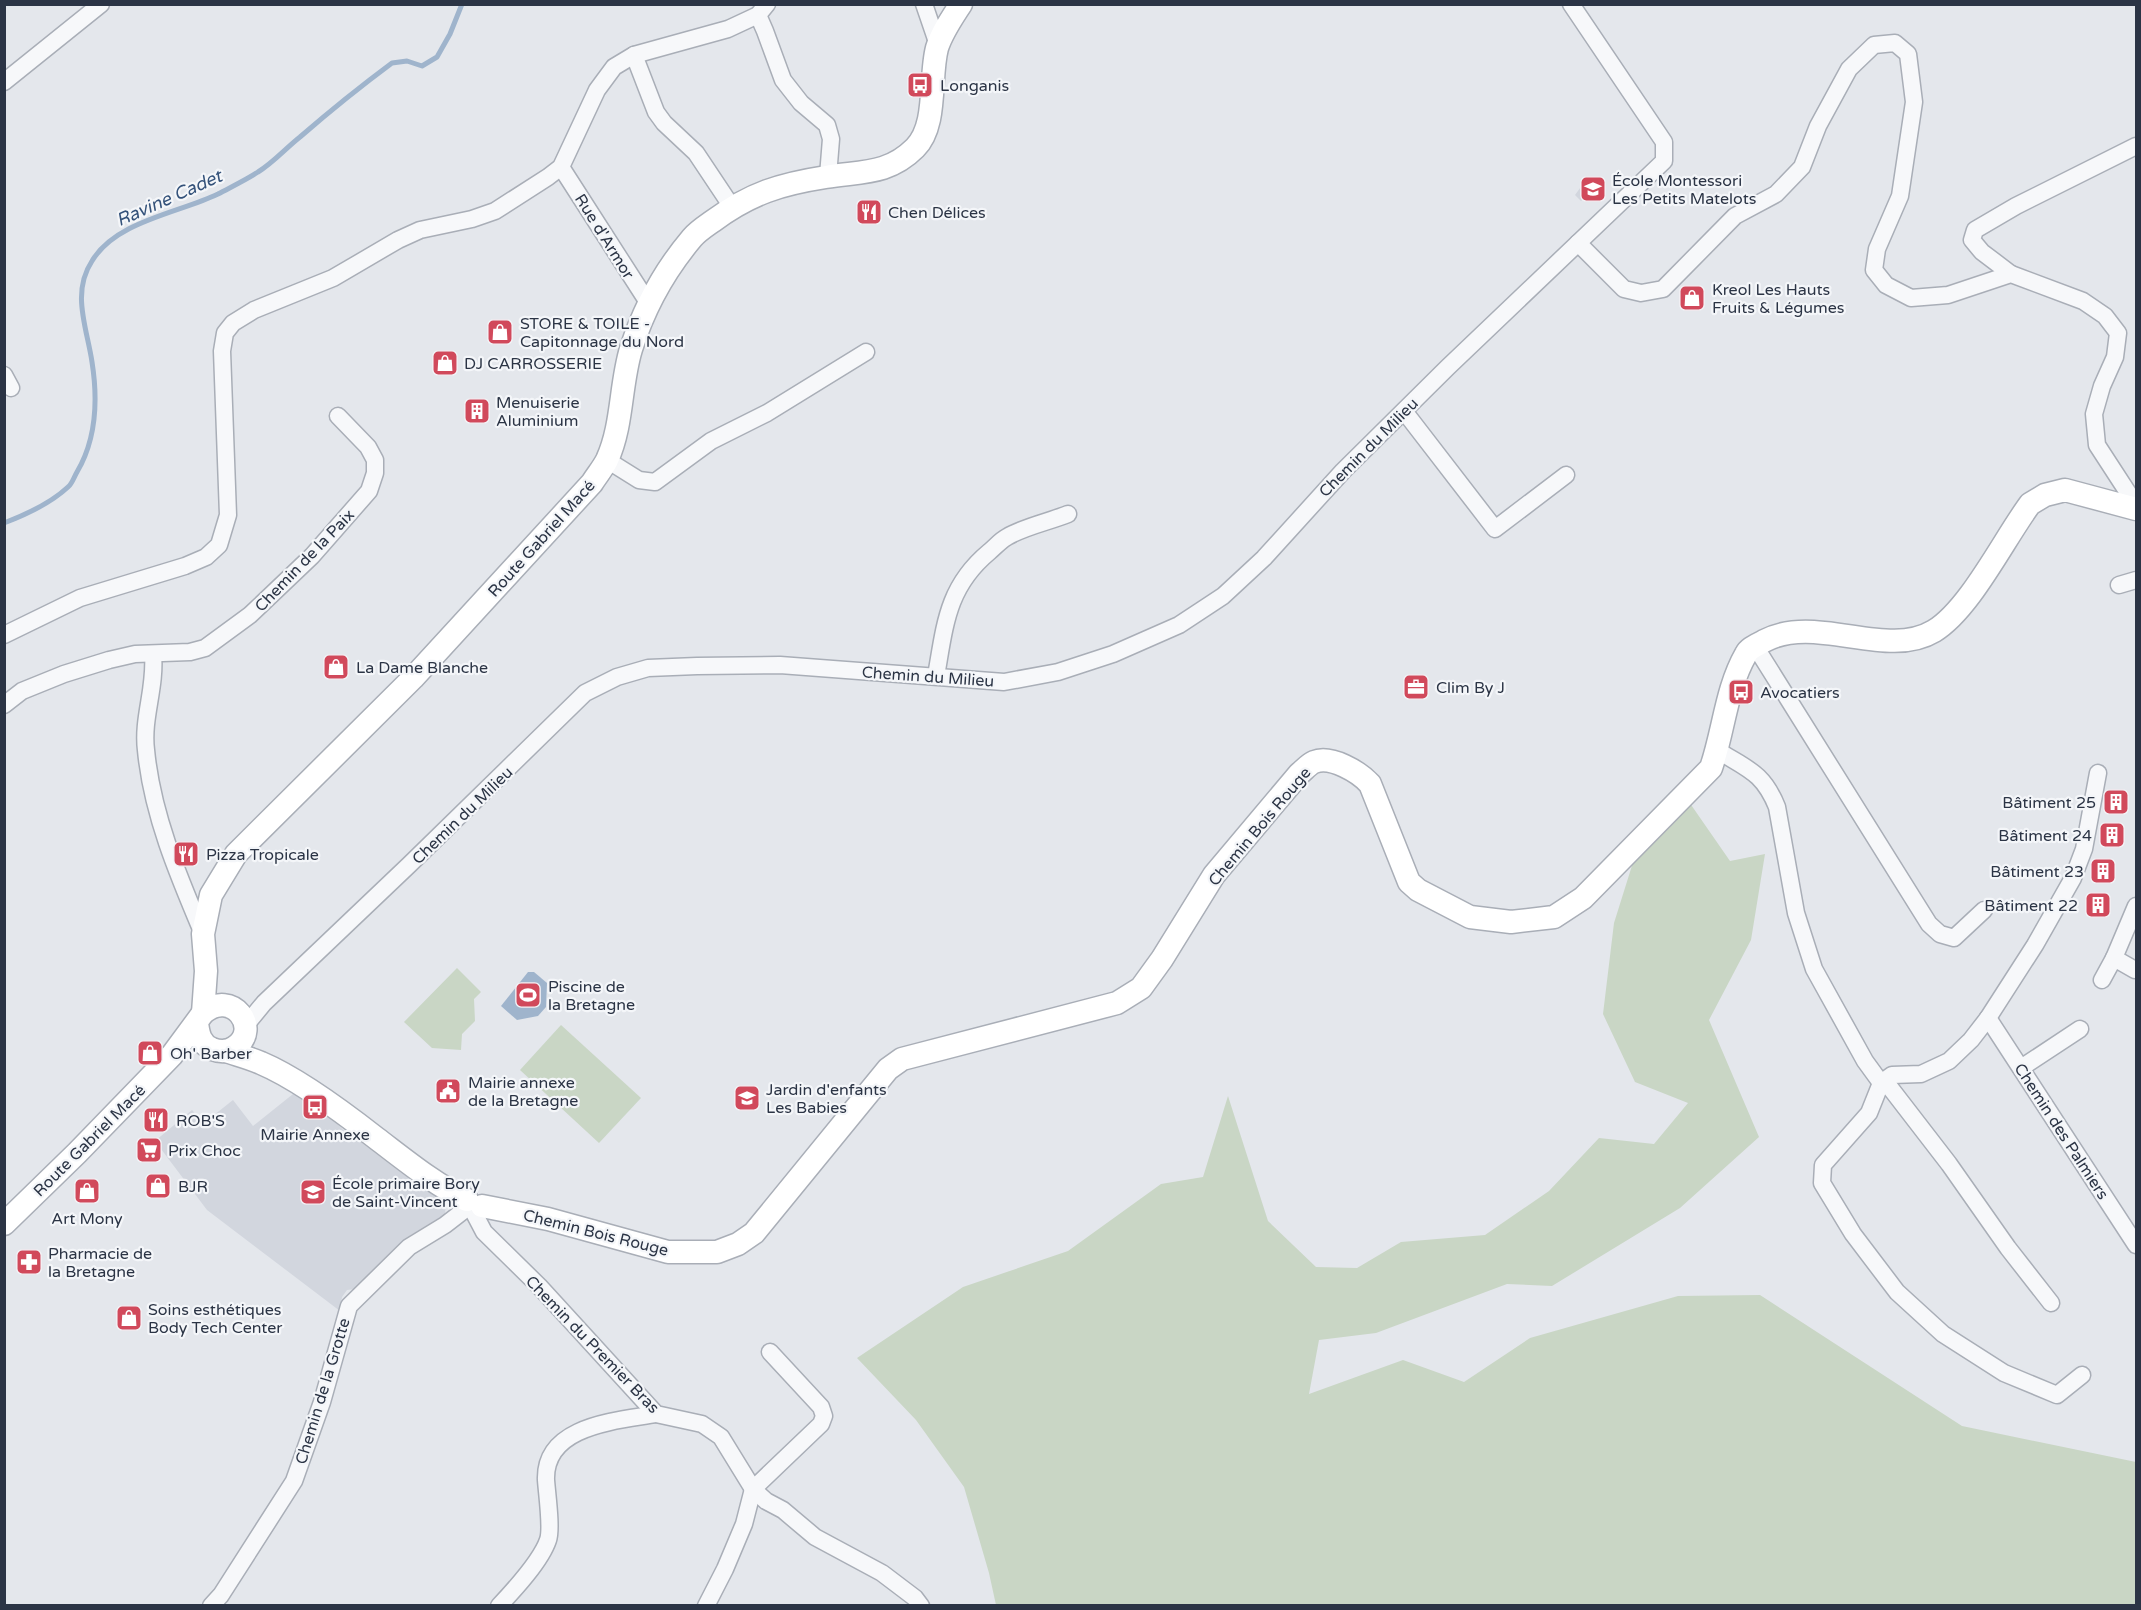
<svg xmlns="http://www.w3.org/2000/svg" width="2141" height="1610" viewBox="0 0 2141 1610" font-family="'Varela Round',sans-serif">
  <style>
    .built { fill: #d2d6de }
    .green { fill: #c9d6c5 }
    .water { fill: #9fb4cc }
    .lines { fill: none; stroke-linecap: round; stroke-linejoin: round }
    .stream { stroke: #9fb4cc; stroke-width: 5 }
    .street-casing { stroke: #a9aeb7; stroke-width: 19 }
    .secondary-casing { stroke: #a9aeb7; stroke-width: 25 }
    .street { stroke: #f7f8fa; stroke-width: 16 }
    .secondary { stroke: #fff; stroke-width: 22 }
    .labels { text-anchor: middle; stroke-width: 4.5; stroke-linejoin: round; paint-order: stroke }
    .poi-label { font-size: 16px; fill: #2b3445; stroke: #f4f6f9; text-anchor: start }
    .street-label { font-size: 16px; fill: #2b3445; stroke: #f4f6f9 }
    .water-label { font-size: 18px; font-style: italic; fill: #34527a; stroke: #f4f6f9 }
  </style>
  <rect width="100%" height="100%" fill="#e4e7ec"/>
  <g class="built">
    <polygon points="1593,177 1605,189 1593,201 1587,195 1581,201 1575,195 1585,181 1587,183"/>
    <polygon points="298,1090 320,1117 326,1112 350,1137 356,1133 417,1184 446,1201 445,1216 411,1235 355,1289 347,1290 342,1297 340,1311 207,1210 155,1141 192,1110 204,1123 233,1100 253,1126"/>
  </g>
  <g class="green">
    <polygon points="1687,799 1730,861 1765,854 1751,940 1709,1020 1759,1137 1680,1208 1552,1286 1507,1284 1376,1333 1319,1340 1309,1394 1403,1360 1464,1382 1530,1338 1678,1296 1760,1295 1962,1426 2136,1462 2136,1605 996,1605 989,1573 964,1487 916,1420 857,1358 963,1287 1068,1251 1161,1184 1203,1177 1228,1096 1268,1221 1316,1267 1357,1268 1401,1242 1485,1235 1549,1191 1599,1138 1654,1144 1688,1103 1635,1082 1603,1014 1614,923 1635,856"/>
    <polygon points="457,968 481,992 474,999 475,1021 462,1034 461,1050 432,1048 404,1022"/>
    <polygon points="561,1025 641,1098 599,1143 520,1070"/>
  </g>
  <polygon class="water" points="528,972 534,972 547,983 546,1007 538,1016 517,1020 501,1006"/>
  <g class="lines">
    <path class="stream" d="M4,523C25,515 51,503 68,487C72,484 74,477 77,472C97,438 98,400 92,362C87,328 71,293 92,261C116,221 179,213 218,194C231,187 246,180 258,172C273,163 286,148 300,137C330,111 361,86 392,63L407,61L422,66L437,57L450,34L462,4"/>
    <g class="street-casing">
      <g id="street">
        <polyline points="924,4 938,45"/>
        <polyline points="758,15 765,31 783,80 801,103 827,125 831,139 828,176"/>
        <polyline points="634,55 656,112 664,123 696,153 732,207"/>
        <polyline points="4,82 101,4"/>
        <polyline points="561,167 649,304"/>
        <polyline points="1578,243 1624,289 1641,293 1663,289 1735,216 1776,194 1802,167 1818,126 1849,69 1874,45 1895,43 1908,54 1914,102 1900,196 1877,249 1874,270 1886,285 1911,298 1948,295 2011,274 2083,301 2105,316 2118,333 2115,357 2102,386 2094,414 2097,445 2136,505"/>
        <polyline points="2011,274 1982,252 1972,240 1975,230 2016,206 2136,146"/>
        <polyline points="4,375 11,388"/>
        <polyline points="1404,411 1495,529 1566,475"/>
        <polyline points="607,460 639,480 655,482 711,441 767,413 866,352"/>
        <polyline points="2119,585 2136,580"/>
        <polyline points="4,635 80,598 185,566 206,557 219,545 228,515 222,351 225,333 233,323 254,310 333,278 398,240 420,230 472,219 495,211 548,177 561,167 597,90 614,67 634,55 728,29 758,15 767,4"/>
        <polyline points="1755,646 1929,924 1940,934 1954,938 1984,910"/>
        <path d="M153,654C156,688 142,718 146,750C152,814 178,875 203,934"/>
        <path d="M936,676C945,625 947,587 989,552C995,547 1001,540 1007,537C1023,527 1051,521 1068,514"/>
        <polyline points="4,705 22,691 64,674 109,660 135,654 190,652 205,648 250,615 312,556 369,491 375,473 375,460 368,447 338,416"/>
        <path d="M1717,750C1747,769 1763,772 1777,807L1796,913L1814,969L1865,1061L1881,1083"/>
        <polyline points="2114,958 2135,970"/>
        <polyline points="2102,980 2114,958 2136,906"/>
        <polyline points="1988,1018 2136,1245"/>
        <polyline points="245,1026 264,1003 409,865 585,693 617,677 648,668 697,666 780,665 1004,682 1058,672 1113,654 1179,625 1223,596 1264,558 1343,471 1448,367 1664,161 1664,142 1571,4"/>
        <polyline points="2021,1068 2080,1029"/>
        <polyline points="1885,1081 1949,1164 2008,1248 2051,1303"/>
        <polyline points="1881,1083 1869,1113 1823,1165 1822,1183 1853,1234 1897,1292 1943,1334 2004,1373 2057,1395 2082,1375"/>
        <polyline points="1881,1083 1892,1075 1921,1074 1949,1061 1971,1040 1988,1018 2035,945 2073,878 2084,849 2098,773"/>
        <polyline points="474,1213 484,1232 539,1286 656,1414 702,1424 721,1437 753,1489 766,1501 783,1510 815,1537 882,1573 915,1598 921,1606"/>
        <polyline points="211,1606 221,1595 294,1481 322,1402 349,1306 409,1247 445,1225 467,1208"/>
        <path d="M499,1606C514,1590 541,1561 548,1540C552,1529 547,1494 546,1480C544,1425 617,1421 656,1414"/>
        <polyline points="706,1606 725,1569 744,1524 753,1489 821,1424 824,1416 821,1407 770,1352"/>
      </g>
    </g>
    <g class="secondary-casing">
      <g id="secondary">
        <path d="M203,1013L206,971L203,934L211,895L236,854L413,678L592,483C597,475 603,468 607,460C623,425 620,385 631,349C644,308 665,270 692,238C698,231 706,226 713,221C751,193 781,184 826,177C861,171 888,175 915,148C938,125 929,78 937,48C942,32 952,18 961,4"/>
        <path d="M226,1051C238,1055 250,1058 261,1063C299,1079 344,1113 376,1138C405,1160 434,1184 467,1200"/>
        <path d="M482,1206L548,1219L668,1252H717L738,1244L754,1233L888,1069L902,1059L1117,1003L1141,988L1162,959L1214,875L1299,774C1304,770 1309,764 1314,762C1331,755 1359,772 1370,784L1409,882L1418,890L1470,917L1511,922L1554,917L1583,898L1711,768C1724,730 1726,689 1746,654C1749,648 1757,645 1764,641C1816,613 1886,660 1934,631C1970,609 2004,539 2030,504L2045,495L2065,490L2136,509"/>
        <path d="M4,1224L77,1153L172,1055L203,1013C232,988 262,1029 235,1047C228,1052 220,1052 212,1049C200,1044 198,1033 197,1022"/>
      </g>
    </g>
    <use href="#street" class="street"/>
    <use href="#secondary" class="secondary"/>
  </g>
  <defs>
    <g id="bus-square" transform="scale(1.35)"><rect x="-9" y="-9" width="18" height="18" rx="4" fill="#d1495b" stroke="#f4f6f9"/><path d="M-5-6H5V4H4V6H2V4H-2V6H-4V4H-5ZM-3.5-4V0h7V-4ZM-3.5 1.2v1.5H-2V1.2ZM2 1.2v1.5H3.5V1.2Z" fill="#fff"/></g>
    <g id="school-square" transform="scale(1.35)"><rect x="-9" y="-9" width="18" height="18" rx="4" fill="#d1495b" stroke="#f4f6f9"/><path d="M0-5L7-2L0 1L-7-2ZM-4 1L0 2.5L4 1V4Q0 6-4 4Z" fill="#fff"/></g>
    <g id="restaurant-square" transform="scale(1.35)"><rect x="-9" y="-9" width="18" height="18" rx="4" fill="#d1495b" stroke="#f4f6f9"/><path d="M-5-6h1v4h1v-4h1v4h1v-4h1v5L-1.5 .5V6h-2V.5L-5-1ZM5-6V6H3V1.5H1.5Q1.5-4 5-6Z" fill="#fff"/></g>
    <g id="shop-square" transform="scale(1.35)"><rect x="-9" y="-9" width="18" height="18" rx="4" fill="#d1495b" stroke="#f4f6f9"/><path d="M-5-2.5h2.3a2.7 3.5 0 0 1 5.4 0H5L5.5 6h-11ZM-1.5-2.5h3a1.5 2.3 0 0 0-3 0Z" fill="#fff"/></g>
    <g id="building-square" transform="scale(1.35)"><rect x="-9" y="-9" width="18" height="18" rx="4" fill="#d1495b" stroke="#f4f6f9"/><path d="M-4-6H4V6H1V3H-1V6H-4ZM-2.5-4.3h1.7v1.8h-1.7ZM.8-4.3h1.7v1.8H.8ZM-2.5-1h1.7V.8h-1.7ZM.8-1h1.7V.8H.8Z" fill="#fff"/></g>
    <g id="office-square" transform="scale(1.35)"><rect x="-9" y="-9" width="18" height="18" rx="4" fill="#d1495b" stroke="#f4f6f9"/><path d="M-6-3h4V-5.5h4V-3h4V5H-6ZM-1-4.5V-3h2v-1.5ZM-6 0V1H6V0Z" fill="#fff"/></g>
    <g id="stadium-square" transform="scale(1.35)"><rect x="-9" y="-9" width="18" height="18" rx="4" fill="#d1495b" stroke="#f4f6f9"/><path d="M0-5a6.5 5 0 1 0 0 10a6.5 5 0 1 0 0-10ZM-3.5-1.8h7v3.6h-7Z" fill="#fff"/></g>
    <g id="civic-square" transform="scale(1.35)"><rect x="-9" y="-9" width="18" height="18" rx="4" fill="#d1495b" stroke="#f4f6f9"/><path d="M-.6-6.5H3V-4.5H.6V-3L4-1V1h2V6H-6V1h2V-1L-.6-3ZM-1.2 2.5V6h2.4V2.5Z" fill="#fff"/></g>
    <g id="supermarket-square" transform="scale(1.35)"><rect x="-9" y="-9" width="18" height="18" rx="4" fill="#d1495b" stroke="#f4f6f9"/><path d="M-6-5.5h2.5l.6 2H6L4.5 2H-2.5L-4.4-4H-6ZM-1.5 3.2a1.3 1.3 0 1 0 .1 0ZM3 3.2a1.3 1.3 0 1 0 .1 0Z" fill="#fff"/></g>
    <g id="pharmacy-square" transform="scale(1.35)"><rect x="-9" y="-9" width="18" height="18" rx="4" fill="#d1495b" stroke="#f4f6f9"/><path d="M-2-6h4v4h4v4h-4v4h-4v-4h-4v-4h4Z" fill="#fff"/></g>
  </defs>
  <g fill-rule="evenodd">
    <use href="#bus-square" x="920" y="85"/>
    <use href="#school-square" x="1593" y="189"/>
    <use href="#restaurant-square" x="869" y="212"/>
    <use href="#shop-square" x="1692" y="298"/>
    <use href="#shop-square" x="500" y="332"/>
    <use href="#shop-square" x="445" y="363"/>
    <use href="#building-square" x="477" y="411"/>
    <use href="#shop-square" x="336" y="667"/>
    <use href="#office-square" x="1416" y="687"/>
    <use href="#bus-square" x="1741" y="692"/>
    <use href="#building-square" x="2116" y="802"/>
    <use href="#building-square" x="2112" y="835"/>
    <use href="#restaurant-square" x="186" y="854"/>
    <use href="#building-square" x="2103" y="871"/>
    <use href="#building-square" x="2098" y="905"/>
    <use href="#stadium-square" x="528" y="995"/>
    <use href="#shop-square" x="150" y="1053"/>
    <use href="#civic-square" x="448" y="1091"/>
    <use href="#school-square" x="747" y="1098"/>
    <use href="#bus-square" x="315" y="1107"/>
    <use href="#restaurant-square" x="156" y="1120"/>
    <use href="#supermarket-square" x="149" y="1150"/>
    <use href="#shop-square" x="158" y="1186"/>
    <use href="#shop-square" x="87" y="1191"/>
    <use href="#school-square" x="313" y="1192"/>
    <use href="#pharmacy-square" x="29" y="1262"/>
    <use href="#shop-square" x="129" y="1318"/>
  </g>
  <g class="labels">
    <g class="poi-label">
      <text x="940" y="91">Longanis</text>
      <text x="1612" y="186">École Montessori<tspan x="1612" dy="18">Les Petits Matelots</tspan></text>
      <text x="888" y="218">Chen Délices</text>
      <text x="1712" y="295">Kreol Les Hauts<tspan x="1712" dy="18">Fruits &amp; Légumes</tspan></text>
      <text x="520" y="329">STORE &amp; TOILE -<tspan x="520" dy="18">Capitonnage du Nord</tspan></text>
      <text x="464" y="369">DJ CARROSSERIE</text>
      <text x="496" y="408">Menuiserie<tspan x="496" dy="18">Aluminium</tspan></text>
      <text x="356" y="673">La Dame Blanche</text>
      <text x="1436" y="693">Clim By J</text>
      <text x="1760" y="698">Avocatiers</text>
      <text x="2096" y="808" text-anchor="end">Bâtiment 25</text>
      <text x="2092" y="841" text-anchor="end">Bâtiment 24</text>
      <text x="206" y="860">Pizza Tropicale</text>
      <text x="2084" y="877" text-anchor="end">Bâtiment 23</text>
      <text x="2078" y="911" text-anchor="end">Bâtiment 22</text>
      <text x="548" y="992">Piscine de<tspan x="548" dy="18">la Bretagne</tspan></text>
      <text x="170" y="1059">Oh' Barber</text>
      <text x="468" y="1088">Mairie annexe<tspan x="468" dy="18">de la Bretagne</tspan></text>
      <text x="766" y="1095">Jardin d'enfants<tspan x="766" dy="18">Les Babies</tspan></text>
      <text x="176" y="1126">ROB'S</text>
      <text x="315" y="1140" text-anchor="middle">Mairie Annexe</text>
      <text x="168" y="1156">Prix Choc</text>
      <text x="332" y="1189">École primaire Bory<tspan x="332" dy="18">de Saint-Vincent</tspan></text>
      <text x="178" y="1192">BJR</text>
      <text x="87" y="1224" text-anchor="middle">Art Mony</text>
      <text x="48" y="1259">Pharmacie de<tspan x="48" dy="18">la Bretagne</tspan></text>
      <text x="148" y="1315">Soins esthétiques<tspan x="148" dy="18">Body Tech Center</tspan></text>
    </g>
    <g class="street-label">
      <text transform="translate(605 236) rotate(58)" y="6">Rue d'Armor</text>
      <text transform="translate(1368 447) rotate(-45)" y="6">Chemin du Milieu</text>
      <text transform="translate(541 538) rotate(-48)" y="6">Route Gabriel Macé</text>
      <text transform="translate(304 560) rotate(-46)" y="6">Chemin de la Paix</text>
      <text transform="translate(928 676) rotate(4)" y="6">Chemin du Milieu</text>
      <text transform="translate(462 815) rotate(-44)" y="6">Chemin du Milieu</text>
      <text transform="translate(1259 826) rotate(-50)" y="6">Chemin Bois Rouge</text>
      <text transform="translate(2062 1131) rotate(57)" y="6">Chemin des Palmiers</text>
      <text transform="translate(89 1140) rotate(-45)" y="6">Route Gabriel Macé</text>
      <text transform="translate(596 1232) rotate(14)" y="6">Chemin Bois Rouge</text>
      <text transform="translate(593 1344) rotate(46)" y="6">Chemin du Premier Bras</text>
      <text transform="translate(322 1391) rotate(-73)" y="6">Chemin de la Grotte</text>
    </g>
    <g class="water-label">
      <text transform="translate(169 198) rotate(-24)" y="6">Ravine Cadet</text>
    </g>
  </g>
  <rect width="2141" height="1610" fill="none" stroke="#2b3445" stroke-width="12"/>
</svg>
